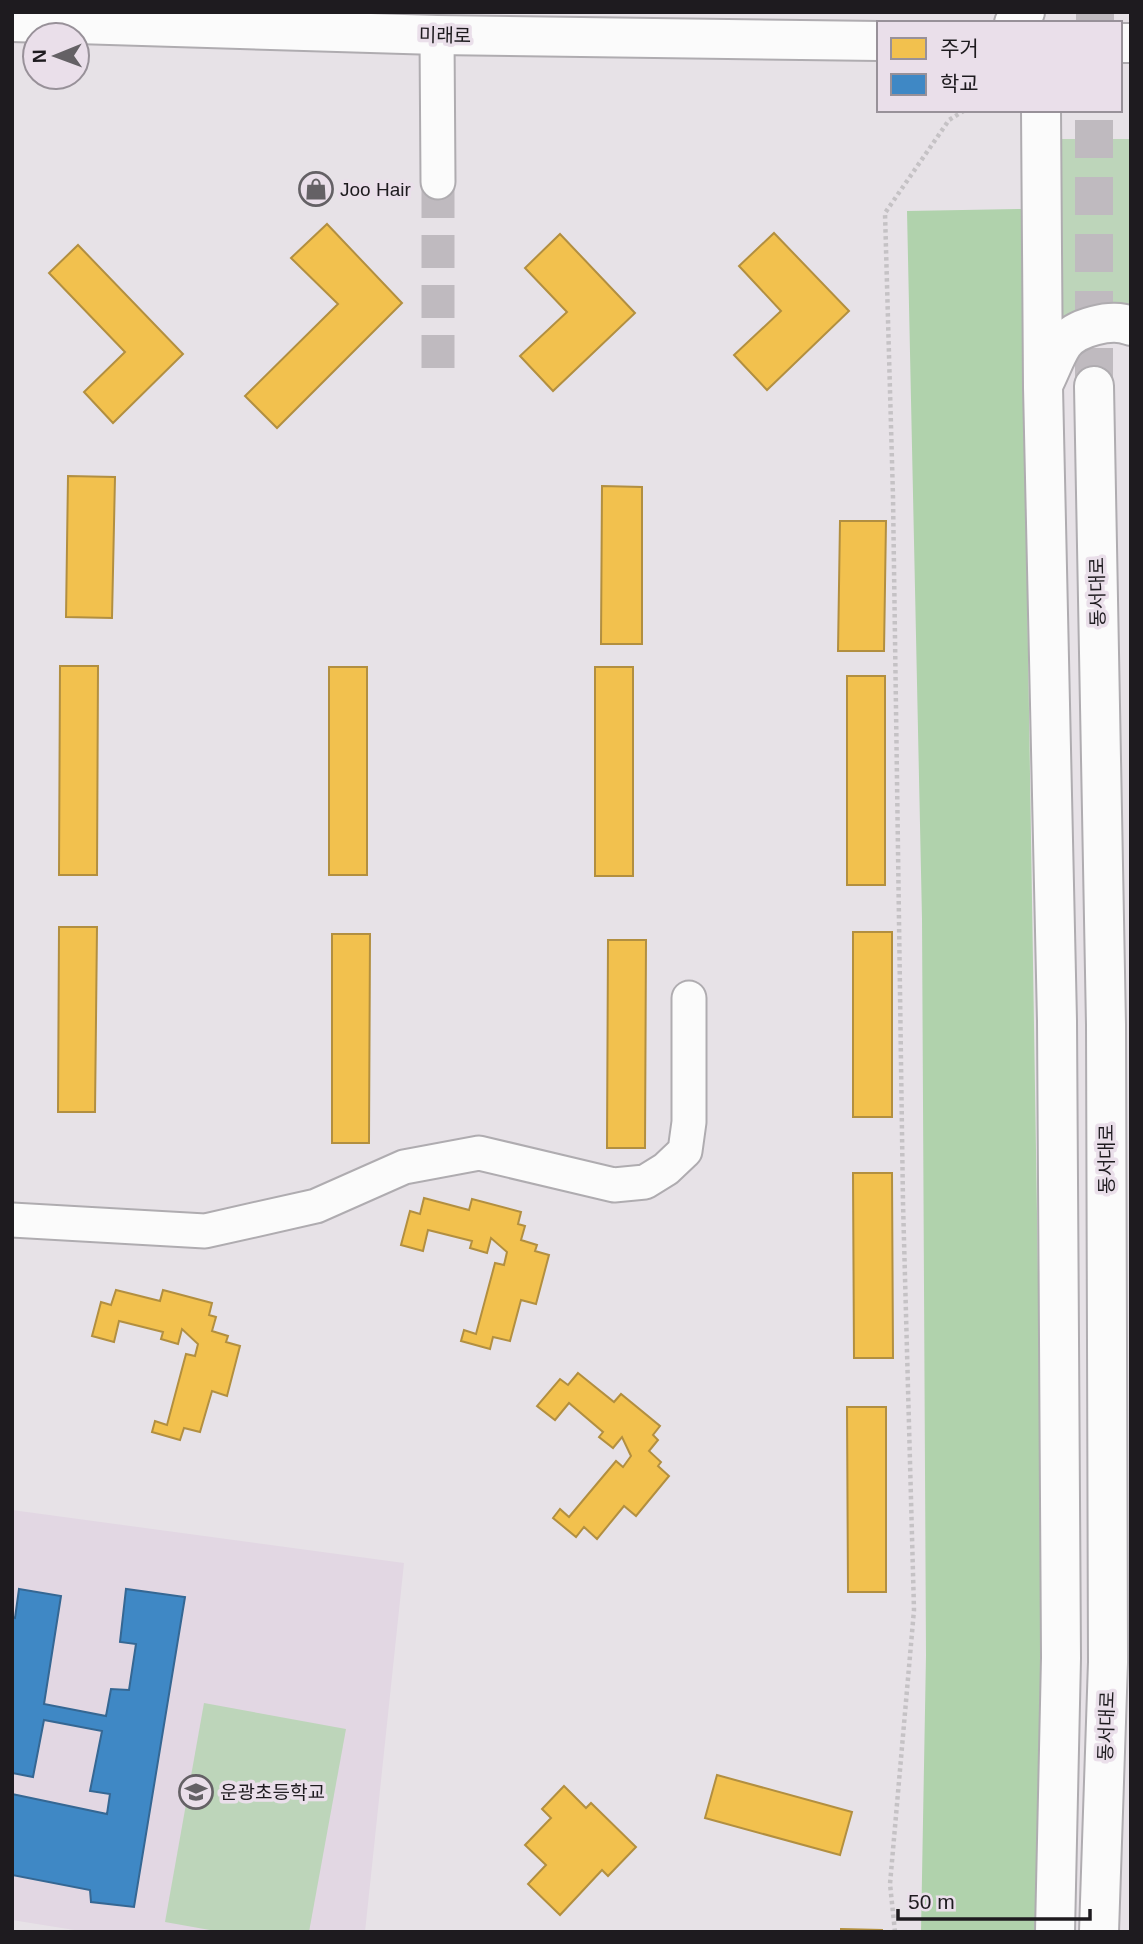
<svg xmlns="http://www.w3.org/2000/svg" width="1143" height="1944" viewBox="0 0 1143 1944" font-family="Helvetica,'Noto Sans KR',sans-serif">
  <style>
    .built { fill: #e2d7e3 }
    .green { fill: #bdd5ba }
    .forest { fill: #b0d2ac }
    .homes { fill: #f2c14e; stroke: #b28f40; stroke-width: 2 }
    .schools { fill: #3f88c5; stroke: #356793; stroke-width: 2 }
    .lines { fill: none; stroke-linecap: round; stroke-linejoin: round }
    .minor-tunnel { stroke: #bfbabf; stroke-width: 33; stroke-dasharray: 33 17; stroke-linecap: butt }
    .highway-tunnel { stroke: #bfbabf; stroke-width: 38; stroke-dasharray: 38 19; stroke-linecap: butt }
    .minor-casing { stroke: #afacb0; stroke-width: 37 }
    .major-casing { stroke: #afacb0; stroke-width: 42 }
    .highway-casing { stroke: #afacb0; stroke-width: 42 }
    .path { stroke: #c5c2c5; stroke-width: 4.5; stroke-dasharray: 3.5 3.5; stroke-linecap: butt }
    .minor { stroke: #fbfbfb; stroke-width: 33 }
    .major { stroke: #fbfbfb; stroke-width: 38 }
    .highway { stroke: #fbfbfb; stroke-width: 38 }
    .labels { text-anchor: middle; stroke-width: 7; stroke-linejoin: round; paint-order: stroke }
    .street-label { font-size: 19px; fill: #1e1b1f; stroke: #eadfea }
    .poi-label { font-size: 19px; fill: #1e1b1f; stroke: #eadfea; text-anchor: start }
  </style>
  <rect width="100%" height="100%" fill="#e7e2e7"/>
  <polygon class="built" points="12,1510 404,1563 365,1932 87,1932 12,1920"/>
  <g class="green">
    <polygon points="1060,139 1131,139 1131,309 1056,327"/>
    <polygon points="204,1703 346,1729 309,1932 221,1932 165,1922"/>
  </g>
  <polygon class="forest" points="1021,209 1044,1653 1035,1932 921,1932 926,1655 922,919 907,211"/>
  <g class="homes">
    <polygon points="327,224 402,303 277,428 245,396 338,304 291,258"/>
    <polygon points="774,233 849,311 767,390 734,355 781,311 739,266"/>
    <polygon points="560,234 635,313 553,391 520,356 567,312 525,268"/>
    <polygon points="78,245 183,354 113,423 84,392 125,352 49,273"/>
    <polygon points="68,476 115,477 112,618 66,617"/>
    <polygon points="602,486 642,487 642,644 601,644"/>
    <polygon points="840,521 886,521 884,651 838,651"/>
    <polygon points="60,666 98,666 97,875 59,875"/>
    <rect x="329" y="667" width="38" height="208"/>
    <rect x="595" y="667" width="38" height="209"/>
    <rect x="847" y="676" width="38" height="209"/>
    <polygon points="59,927 97,927 95,1112 58,1112"/>
    <rect x="853" y="932" width="39" height="185"/>
    <polygon points="332,934 370,934 369,1143 332,1143"/>
    <polygon points="608,940 646,940 645,1148 607,1148"/>
    <polygon points="853,1173 892,1173 893,1358 854,1358"/>
    <polygon points="424,1198 469,1210 472,1199 521,1212 518,1224 525,1226 521,1240 537,1245 535,1251 549,1255 536,1304 521,1300 510,1341 493,1337 490,1349 461,1341 464,1330 476,1334 495,1263 504,1265 507,1252 491,1238 487,1253 470,1248 472,1241 428,1230 423,1251 401,1245 410,1211 420,1214"/>
    <polygon points="116,1290 160,1301 163,1290 212,1303 209,1315 216,1317 212,1331 228,1336 226,1342 240,1346 227,1396 212,1391 200,1432 184,1428 180,1440 152,1432 155,1421 167,1425 186,1354 195,1356 198,1344 182,1329 178,1344 161,1339 163,1332 119,1321 114,1342 92,1336 101,1302 111,1305"/>
    <polygon points="578,1373 614,1402 621,1394 660,1426 653,1435 658,1440 649,1451 661,1462 658,1466 669,1476 636,1516 624,1506 597,1539 584,1527 576,1537 553,1518 560,1509 569,1517 616,1461 623,1467 631,1456 622,1437 613,1448 599,1437 603,1432 569,1403 555,1420 537,1406 560,1379 568,1385"/>
    <polygon points="847,1407 886,1407 886,1592 848,1592"/>
    <polygon points="717,1775 852,1812 840,1855 705,1818"/>
    <polygon points="564,1786 586,1808 591,1803 636,1847 608,1876 602,1870 560,1915 528,1884 546,1865 525,1845 551,1818 542,1809"/>
    <polygon points="841,1929 882,1930 882,1932 841,1932"/>
  </g>
  <polygon class="schools" points="19,1589 61,1596 44,1704 106,1716 111,1689 129,1690 136,1644 120,1642 126,1589 185,1597 134,1907 91,1902 90,1890 12,1875 12,1794 107,1814 110,1794 90,1791 102,1731 44,1720 33,1777 12,1773 12,1617 15,1618"/>
  <g class="lines">
    <polyline class="minor-tunnel" points="438,368 438,182"/>
    <g class="highway-tunnel">
      <polyline points="1095,23 1095,12"/>
      <polyline points="1094,386 1094,110"/>
    </g>
    <g class="minor-casing">
      <g id="minor">
        <polyline points="437,35 438,182"/>
        <polyline points="12,1220 205,1231 316,1206 404,1167 479,1153 614,1185 645,1182 666,1169 685,1151 689,1122 689,998"/>
      </g>
    </g>
    <g class="major-casing">
      <g id="major">
        <polyline points="12,22 437,35 879,41"/>
        <polyline points="1120,43 1131,43"/>
      </g>
    </g>
    <g class="highway-casing">
      <g id="highway">
        <polyline points="1014,23 1025,12"/>
        <polyline points="1041,110 1043,387 1057,1021 1061,1658 1055,1932"/>
        <path d="M1043,385C1050,372 1055,356 1063,344C1075,327 1112,318 1131,326"/>
        <polyline points="1094,386 1106,1025 1108,1662 1099,1932"/>
      </g>
    </g>
    <polyline class="path" points="895,1932 890,1884 914,1610 903,1203 893,497 885,213 949,120 965,110"/>
    <use href="#minor" class="minor"/>
    <use href="#major" class="major"/>
    <use href="#highway" class="highway"/>
  </g>
  <defs>
    <g id="shop-ring" transform="scale(1.75)"><circle r="9.5" fill="#eadfea" stroke="#646165" stroke-width="1.5"/><path d="M-5-2.5h2.3a2.7 3.5 0 0 1 5.4 0H5L5.5 6h-11ZM-1.5-2.5h3a1.5 2.3 0 0 0-3 0Z" fill="#646165"/></g>
    <g id="school-ring" transform="scale(1.75)"><circle r="9.5" fill="#eadfea" stroke="#646165" stroke-width="1.5"/><path d="M0-5L7-2L0 1L-7-2ZM-4 1L0 2.5L4 1V4Q0 6-4 4Z" fill="#646165"/></g>
  </defs>
  <g fill-rule="evenodd">
    <use href="#shop-ring" x="316" y="189"/>
    <use href="#school-ring" x="196" y="1792"/>
  </g>
  <g class="labels">
    <g class="street-label">
      <text transform="translate(445 35) rotate(1)" y="7">미래로</text>
      <text transform="translate(1097 592) rotate(-91)" y="7">동서대로</text>
      <text transform="translate(1106 1159) rotate(-90)" y="7">동서대로</text>
      <text transform="translate(1106 1726) rotate(-88)" y="7">동서대로</text>
    </g>
    <g class="poi-label">
      <text x="340" y="196">Joo Hair</text>
      <text x="220" y="1799">운광초등학교</text>
    </g>
  </g>
  <rect width="1143" height="1944" fill="none" stroke="#1e1b1f" stroke-width="28"/>
  <rect x="877" y="21" width="245" height="91" fill="#eadfea" stroke="#989199" stroke-width="2"/>
  <rect x="891" y="38" width="35" height="21" fill="#f2c14e" stroke="#989199" stroke-width="2"/>
  <text x="940" y="56" font-size="21" fill="#1e1b1f">주거</text>
  <rect x="891" y="74" width="35" height="21" fill="#3f88c5" stroke="#989199" stroke-width="2"/>
  <text x="940" y="91" font-size="21" fill="#1e1b1f">학교</text>
  <g transform="translate(56 56) rotate(269)"><circle r="33" fill="#eadfea" stroke="#989199" stroke-width="2"/>
  <path d="M0-5L12 26L0 18L-12 26Z" fill="#646165"/>
  <text y="-10" font-size="19" font-weight="bold" text-anchor="middle" fill="#1e1b1f">N</text>
  </g>
  <path d="M898 1909v10h192v-10" fill="none" stroke="#1e1b1f" stroke-width="3.5"/>
  <text x="908" y="1909" font-size="21" fill="#1e1b1f" stroke="#eadfea" stroke-width="5" paint-order="stroke">50 m</text>
</svg>
